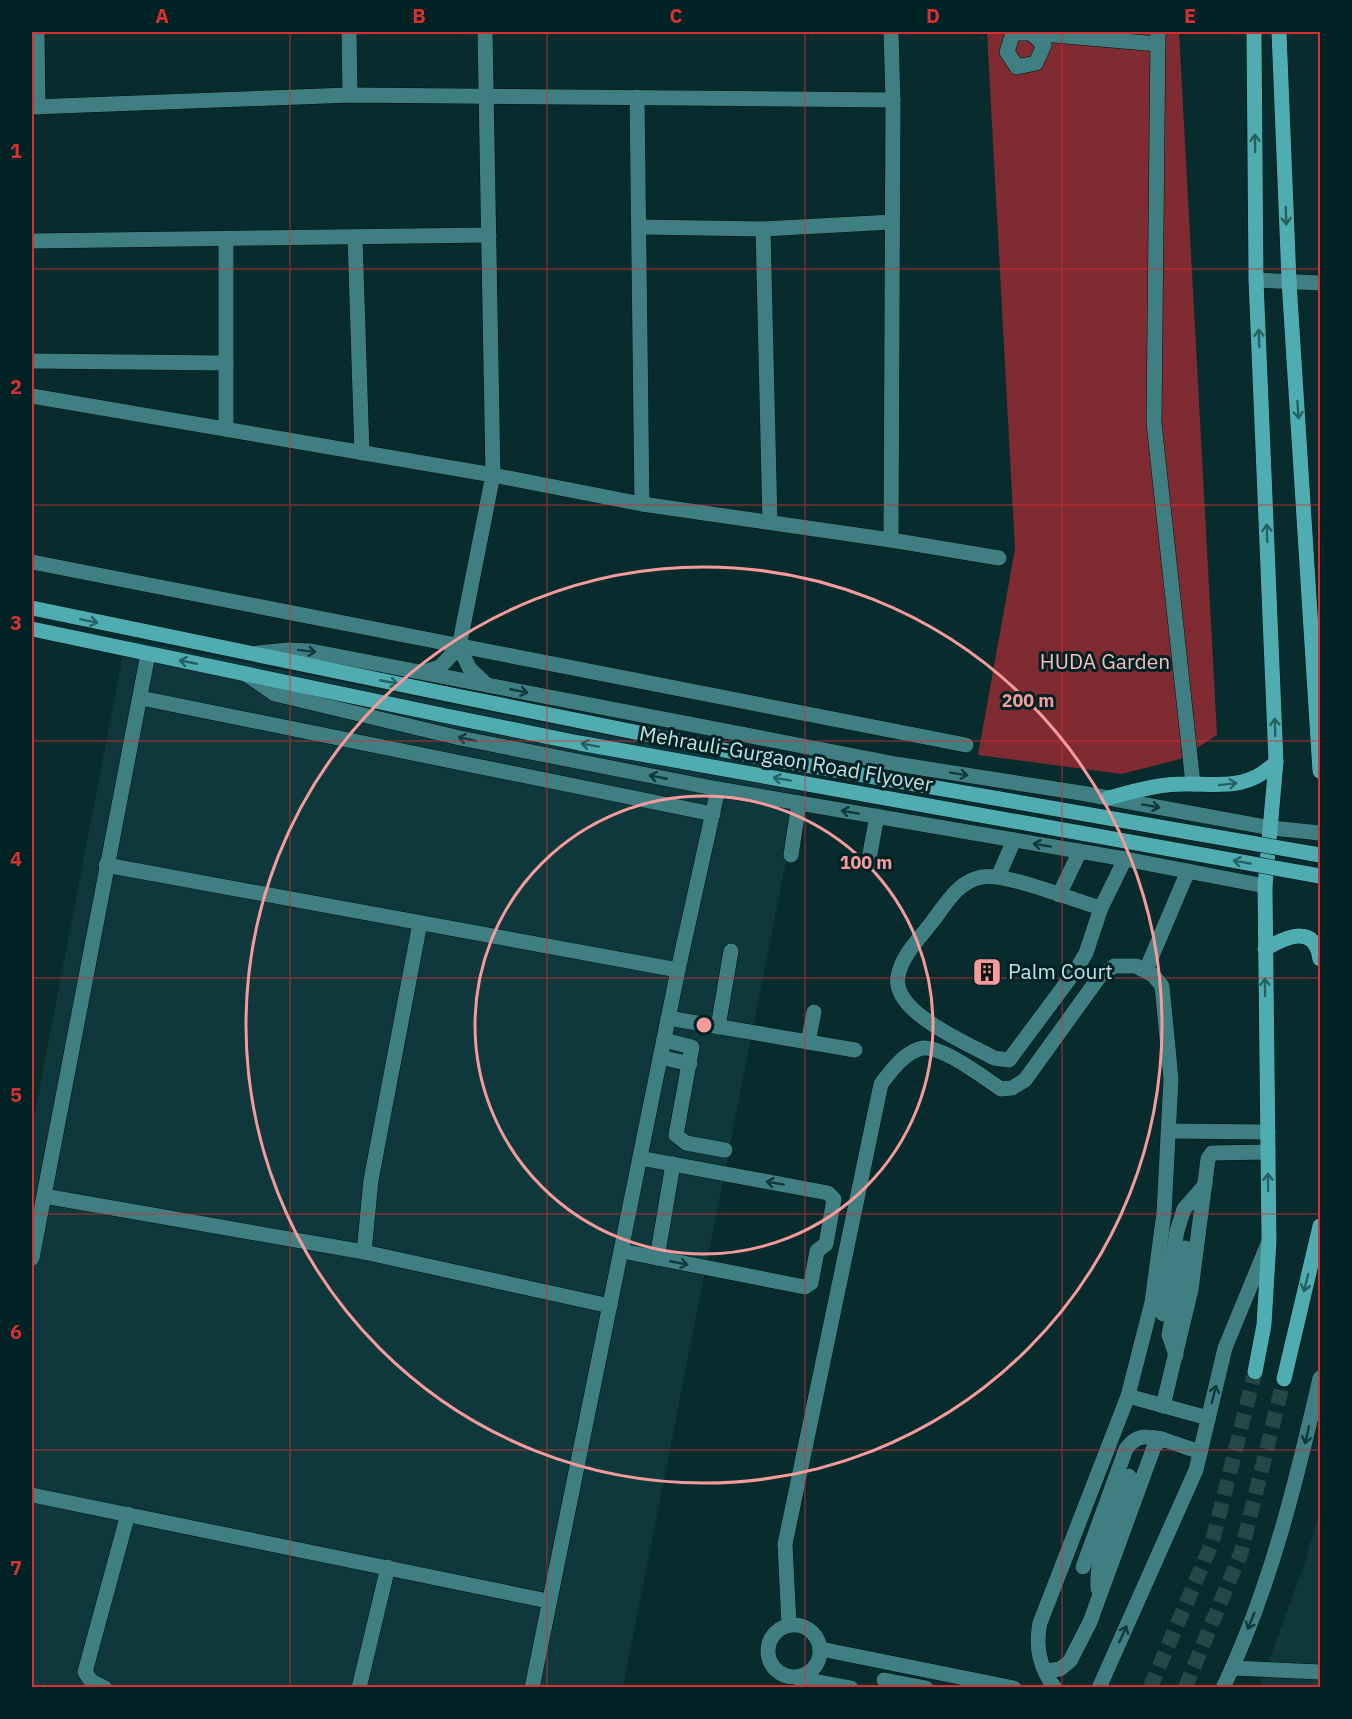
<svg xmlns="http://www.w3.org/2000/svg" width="1352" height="1719" viewBox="0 0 1352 1719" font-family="'IBM Plex Sans',sans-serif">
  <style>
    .built { fill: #0e383b }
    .green { fill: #7f2b31 }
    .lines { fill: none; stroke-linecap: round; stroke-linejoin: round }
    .major-tunnel { stroke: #244748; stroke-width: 15; stroke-dasharray: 15 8; stroke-linecap: butt }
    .minor-casing { stroke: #011213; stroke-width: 16 }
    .major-casing { stroke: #011213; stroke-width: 16 }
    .minor { stroke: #3f7f82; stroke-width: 15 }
    .major { stroke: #4fadb1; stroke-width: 15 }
    .major-bridge-casing { stroke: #011213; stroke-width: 16; stroke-linecap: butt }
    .major-bridge { stroke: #4fadb1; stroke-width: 15 }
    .oneway { stroke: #246163 }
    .oneway2 { stroke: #10393c }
    .grid { fill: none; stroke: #d53131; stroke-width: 1.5; stroke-opacity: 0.55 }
    .ring { fill: none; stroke: #f59b9b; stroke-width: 3 }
    .labels { text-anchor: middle; stroke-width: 6; stroke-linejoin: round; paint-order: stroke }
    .park-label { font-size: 21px; fill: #fabdbc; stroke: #002224 }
    .street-label { font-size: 21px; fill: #c2e1e2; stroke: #002224 }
    .poi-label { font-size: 21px; fill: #c2e1e2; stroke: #002224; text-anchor: start }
    .centre { fill: #f59b9b; stroke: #002224; stroke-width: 3 }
    .ring-label { font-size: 18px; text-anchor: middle; font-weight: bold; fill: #f59b9b; stroke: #002224; stroke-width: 6; stroke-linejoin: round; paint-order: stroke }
    .neatline { fill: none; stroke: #d53131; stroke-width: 2 }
    .grid-label { font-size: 20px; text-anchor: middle; font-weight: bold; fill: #d53131 }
  </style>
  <rect width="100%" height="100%" fill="#082c2d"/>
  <g class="built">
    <polygon points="126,639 803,775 623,1687 32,1688 32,1127"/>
    <polygon points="1320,1511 1320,1687 1259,1688 1304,1565"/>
  </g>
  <polygon class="green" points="987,32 1179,32 1217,735 1180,759 1122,774 978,755 1015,549"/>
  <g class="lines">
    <g class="major-tunnel">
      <polyline points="1150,1688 1212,1543 1255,1372"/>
      <polyline points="1185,1688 1241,1553 1284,1379"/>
    </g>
    <g class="minor-casing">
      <g id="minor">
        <polyline points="37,32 38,107"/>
        <polyline points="349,32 350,95"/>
        <polyline points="1158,32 1154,423 1193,784"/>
        <polyline points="1031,33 1044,45 1036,63 1017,67 1007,52 1013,33 1031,33 1158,44"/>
        <polyline points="637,97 642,504"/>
        <polyline points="32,107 350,95 893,100"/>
        <polyline points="641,227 763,229 892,222"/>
        <polyline points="763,229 770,522"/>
        <polyline points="355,237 362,453"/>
        <polyline points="32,241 489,235"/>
        <polyline points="1256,280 1320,283"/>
        <polyline points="32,361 226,363"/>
        <polyline points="32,396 493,475 642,504 891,540 999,558"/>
        <polyline points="226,429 226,239"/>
        <polyline points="891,540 893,100 891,32"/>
        <polyline points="32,562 966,745"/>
        <polyline points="459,647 470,669 487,685"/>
        <polyline points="258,653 288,650 311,651 896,764 1081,793 1272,828 1320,833"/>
        <polyline points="424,672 440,667 459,647 493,475 485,32"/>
        <polyline points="246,674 275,694 460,738 718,789 1125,859 1265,886"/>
        <polyline points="141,698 713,814"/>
        <polyline points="791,855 799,803"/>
        <polyline points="868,864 877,816"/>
        <polyline points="106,865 678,970"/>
        <polyline points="998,877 1014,840"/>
        <polyline points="1059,895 1080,851"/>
        <path d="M1101,908C1073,900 1007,873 982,877C958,881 946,904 932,922C920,938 902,955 898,976C891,1012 967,1043 994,1058L1009,1060L1076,970L1086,953L1101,908L1125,859"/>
        <polyline points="1146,970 1188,871"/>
        <polyline points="668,1018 855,1050"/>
        <polyline points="718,1027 731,951"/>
        <polyline points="664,1040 692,1047 676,1135 686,1143 725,1150"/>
        <polyline points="808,1042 814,1012"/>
        <polyline points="660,1057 690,1064"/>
        <polyline points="1169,1131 1268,1132"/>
        <polyline points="44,1196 364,1252 610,1306"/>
        <polyline points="622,1251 805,1287 811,1283 817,1251 826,1244 834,1199 828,1193 640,1158"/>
        <polyline points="364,1252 371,1180 420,923"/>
        <polyline points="32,1258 148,654"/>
        <polyline points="657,1258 673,1164"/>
        <polyline points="1163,1314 1177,1231 1184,1209 1205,1185"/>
        <polyline points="1176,1355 1169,1335 1185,1248"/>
        <polyline points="1128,1396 1208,1418"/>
        <polyline points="1163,1406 1191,1290 1208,1159 1212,1153 1268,1152"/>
        <polyline points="32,1495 548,1601"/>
        <path d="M1083,1567L1126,1449C1137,1434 1145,1436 1162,1439"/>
        <path d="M1098,1589C1095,1552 1117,1511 1129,1476"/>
        <circle cx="794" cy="1651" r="26"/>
        <path d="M789,1625L785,1544L881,1084C891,1071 905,1051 923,1048C943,1046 984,1078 1001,1089L1012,1088L1025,1080L1100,976L1114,966H1136L1153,975L1162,986L1171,1079L1164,1213L1152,1302L1128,1396L1040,1623C1035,1646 1040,1669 1055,1688"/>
        <polyline points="821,1649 1014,1688"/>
        <polyline points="1232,1668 1320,1672"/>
        <polyline points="1046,1671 1060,1669 1070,1661 1090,1622 1154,1447 1162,1439 1200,1452"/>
        <polyline points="798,1678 851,1688"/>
        <polyline points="884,1680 926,1688"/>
        <polyline points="105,1688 91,1681 85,1672 128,1514"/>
        <polyline points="359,1688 388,1567"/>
        <polyline points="532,1688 678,970 718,789"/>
        <polyline points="1099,1688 1196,1470 1225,1348 1267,1246"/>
        <path d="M1223,1688C1270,1589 1296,1483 1320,1378"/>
      </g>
    </g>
    <g class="major-casing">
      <g id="major">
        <polyline points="1254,32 1256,280 1276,762 1265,886 1269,1241 1264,1325 1255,1372"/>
        <polyline points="1279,32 1289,281 1320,771"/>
        <polyline points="32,608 447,694"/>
        <polyline points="32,629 442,715"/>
        <path d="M1108,798C1127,793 1147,787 1167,785C1210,780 1242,796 1276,762"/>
        <path d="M1265,949C1286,937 1314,923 1320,959"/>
        <polyline points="1284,1379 1320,1226"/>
      </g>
    </g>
    <use href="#minor" class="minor"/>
    <use href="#major" class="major"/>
    <g class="major-bridge-casing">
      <g id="major-bridge">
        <polyline points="447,694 748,755 1320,855"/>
        <polyline points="442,715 579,743 1320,876"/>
      </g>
    </g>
    <use href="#major-bridge" class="major-bridge"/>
  </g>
  <defs><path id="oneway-shaft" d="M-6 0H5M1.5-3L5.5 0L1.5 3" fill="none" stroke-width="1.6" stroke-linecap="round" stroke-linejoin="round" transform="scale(1.5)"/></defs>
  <g class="oneway">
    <use href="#oneway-shaft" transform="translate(1255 143) rotate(-91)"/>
    <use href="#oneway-shaft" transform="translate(1286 216) rotate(88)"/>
    <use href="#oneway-shaft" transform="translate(1259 338) rotate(-92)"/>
    <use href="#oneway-shaft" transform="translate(1298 410) rotate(86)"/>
    <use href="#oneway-shaft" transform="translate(1267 533) rotate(-92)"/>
    <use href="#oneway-shaft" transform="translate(89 621) rotate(12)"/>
    <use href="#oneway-shaft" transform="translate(188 662) rotate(-169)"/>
    <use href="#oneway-shaft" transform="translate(389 682) rotate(11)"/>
    <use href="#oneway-shaft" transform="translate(1275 727) rotate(-92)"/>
    <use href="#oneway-shaft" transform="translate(590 745) rotate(-170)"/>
    <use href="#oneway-shaft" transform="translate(782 779) rotate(-170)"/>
    <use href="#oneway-shaft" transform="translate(1228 784) rotate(-7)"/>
    <use href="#oneway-shaft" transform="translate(1242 862) rotate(-170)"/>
    <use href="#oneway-shaft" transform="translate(1265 987) rotate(-91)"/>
    <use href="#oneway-shaft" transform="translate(1268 1182) rotate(-91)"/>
    <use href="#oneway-shaft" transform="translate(1306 1283) rotate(104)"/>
  </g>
  <g class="oneway2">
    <use href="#oneway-shaft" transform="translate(307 651) rotate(7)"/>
    <use href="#oneway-shaft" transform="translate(519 691) rotate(11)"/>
    <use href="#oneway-shaft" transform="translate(467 739) rotate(-168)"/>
    <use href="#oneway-shaft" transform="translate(959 774) rotate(9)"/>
    <use href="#oneway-shaft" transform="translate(658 777) rotate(-169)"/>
    <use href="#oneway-shaft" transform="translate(1151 806) rotate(10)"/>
    <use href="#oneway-shaft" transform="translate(850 812) rotate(-170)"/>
    <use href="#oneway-shaft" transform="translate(1042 845) rotate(-170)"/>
    <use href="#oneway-shaft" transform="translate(775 1183) rotate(-170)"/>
    <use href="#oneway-shaft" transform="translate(679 1263) rotate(11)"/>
    <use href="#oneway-shaft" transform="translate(1214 1394) rotate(-76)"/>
    <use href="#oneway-shaft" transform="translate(1307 1435) rotate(103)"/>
    <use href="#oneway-shaft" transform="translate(1251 1621) rotate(112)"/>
    <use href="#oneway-shaft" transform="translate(1123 1634) rotate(-66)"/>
  </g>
  <path class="grid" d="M290,32V1688M547,32V1688M805,32V1688M1062,32V1688M32,269H1320M32,505H1320M32,741H1320M32,978H1320M32,1214H1320M32,1450H1320"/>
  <g class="ring">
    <circle cx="704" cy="1025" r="229"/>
    <circle cx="704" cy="1025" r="458"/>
  </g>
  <defs>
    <g id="building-square" transform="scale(1.5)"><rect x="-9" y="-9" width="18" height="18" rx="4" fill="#f59b9b" stroke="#002224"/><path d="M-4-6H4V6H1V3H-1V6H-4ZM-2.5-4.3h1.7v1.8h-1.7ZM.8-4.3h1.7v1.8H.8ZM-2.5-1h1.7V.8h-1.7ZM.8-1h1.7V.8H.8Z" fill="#111"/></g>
  </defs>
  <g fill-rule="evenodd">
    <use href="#building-square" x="987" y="972"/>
  </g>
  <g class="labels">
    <g class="park-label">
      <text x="1105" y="669">HUDA Garden</text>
    </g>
    <g class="street-label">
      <text transform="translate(786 759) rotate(10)" y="7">Mehrauli-Gurgaon Road Flyover</text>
    </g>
    <g class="poi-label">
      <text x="1008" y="979">Palm Court</text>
    </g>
  </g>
  <circle cx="704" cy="1025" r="9" class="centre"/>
  <g class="ring-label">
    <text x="1028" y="707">200 m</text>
    <text x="866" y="869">100 m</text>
  </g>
  <rect width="1352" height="1719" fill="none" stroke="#002224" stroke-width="66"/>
  <rect x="33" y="33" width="1286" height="1653" class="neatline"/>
  <g class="grid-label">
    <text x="162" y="23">A</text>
    <text x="419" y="23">B</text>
    <text x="676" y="23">C</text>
    <text x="933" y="23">D</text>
    <text x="1190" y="23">E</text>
    <text x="16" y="158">1</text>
    <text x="16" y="394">2</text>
    <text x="16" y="630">3</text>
    <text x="16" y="866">4</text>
    <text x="16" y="1102">5</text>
    <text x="16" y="1339">6</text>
    <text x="16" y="1575">7</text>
  </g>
</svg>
